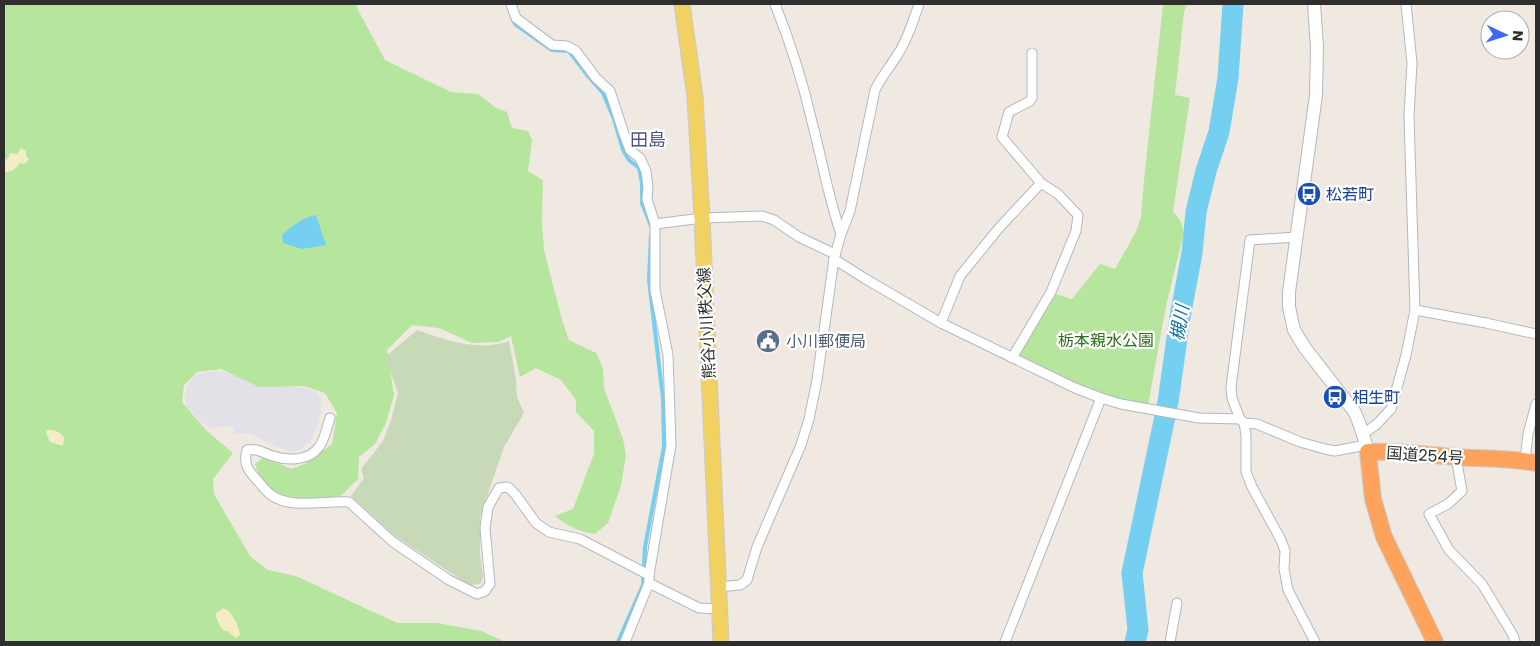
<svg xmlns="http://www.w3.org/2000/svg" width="1540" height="646" viewBox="0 0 1540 646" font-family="Poppins,'Noto Sans JP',sans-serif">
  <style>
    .industrial { fill: #e3e1e8 }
    .green { fill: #b6e59e }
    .sand { fill: #f3ecc5 }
    .cemetery { fill: #c8d9b8 }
    .water { fill: #75cff0 }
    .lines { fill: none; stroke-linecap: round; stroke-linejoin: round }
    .stream { stroke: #75cff0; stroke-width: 4 }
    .river { stroke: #75cff0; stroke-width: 21 }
    .street-casing { stroke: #b4b7c1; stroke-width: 11 }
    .secondary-casing { stroke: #b4b7c1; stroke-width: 14 }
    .primary-casing { stroke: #c9c9c9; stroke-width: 17 }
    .highway-casing { stroke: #c9c9c9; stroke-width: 18 }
    .street { stroke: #fff; stroke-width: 9 }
    .secondary { stroke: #fff; stroke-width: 12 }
    .primary { stroke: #f2d163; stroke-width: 15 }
    .highway { stroke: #ffa35c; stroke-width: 16 }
    .labels { text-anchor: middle; stroke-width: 4.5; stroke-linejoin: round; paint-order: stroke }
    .transit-label { font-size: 16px; fill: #164399; stroke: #fff; text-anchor: start }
    .street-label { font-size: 16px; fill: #2e2e2e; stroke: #fff }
    .park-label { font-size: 16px; fill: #2c6e1b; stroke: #fff }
    .service-label { font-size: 16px; fill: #4e5e75; stroke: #fff; text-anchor: start }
    .neighbourhood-label { font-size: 18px; fill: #4d5680; stroke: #fff }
    .water-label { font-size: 18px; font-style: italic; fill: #0d6fa3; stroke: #fff }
  </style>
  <rect width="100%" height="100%" fill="#efe9e1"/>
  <polygon class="industrial" points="216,371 237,374 275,385 304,388 317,392 322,402 320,408 321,411 319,422 311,441 298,451 290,451 274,446 249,433 235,434 232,426 211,428 200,421 187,406 185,397 188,384 197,374"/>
  <g class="green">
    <path d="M4,4H356L357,8L385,60L451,92L478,94L496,108L507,112L512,128L528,131L532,140L528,171L543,180L542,222L544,250L562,320L569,340L596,353L603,368L604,388L623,439L626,455L621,486L608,523L595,534C579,532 567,526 555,516L573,509L594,454V431L576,412V400L561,380L536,368L520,377L511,336L498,342L472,343L439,328L412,325L387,350L394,395L386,423L375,444L359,457L358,479L342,495L325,499H292L274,493L259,476L255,464L264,457L291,469L305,464L332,444L337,413L325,393L304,386L259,387L221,369L197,372L184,385L182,402L207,431L233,453L213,479L214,494L250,556L268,570L296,576L397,623H437L481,631L506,642H4Z"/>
    <path d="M1163,4H1187L1184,12L1175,95L1190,98L1173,211C1180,219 1184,225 1183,236L1166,306L1148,405L1112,398L1085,388L1020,355V349L1055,294L1072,299L1100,264L1115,269L1136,232L1141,217L1145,170Z"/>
  </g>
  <g class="sand">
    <path d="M21,148L26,151V156L29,159L25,164L20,163C15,170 12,172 4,172V160L8,159L10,153L17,154Z"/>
    <path d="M47,430C54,429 61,432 64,438L63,446L50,442L46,433Z"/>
    <path d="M223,608C232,611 239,625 240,635L236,638C234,637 232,635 230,633C227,630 224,632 222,629C220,626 218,621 216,617V613Z"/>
  </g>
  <path class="cemetery" d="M417,330C447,340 478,352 509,341L516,379L517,397L524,413L504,447L480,517V554L483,577L480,584L469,585L395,536L351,496L364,478L361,469L383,441L391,420L398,393L385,357Z"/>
  <path class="water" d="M316,215L326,245L302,249L283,243L282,235C292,226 303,217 316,215Z"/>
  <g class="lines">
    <g class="stream">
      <polyline points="512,18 515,24 552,50 569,51 588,76 603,93 614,119 623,150 629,160 639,168 642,184 642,203 651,226"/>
      <polyline points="618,642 643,585 645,547 664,446 663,399 649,280 651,235"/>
    </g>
    <polyline class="river" points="1135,642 1138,630 1132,573 1168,402 1180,317 1192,253 1196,212 1206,171 1219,132 1228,78 1233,4"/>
    <g class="street-casing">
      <g id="street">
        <polyline points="511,4 516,18 552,45 567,46 576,51 596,78 610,91 624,134 630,150 640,158 646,171 648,187 647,199 655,224 655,290 668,355 671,445 649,575 649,583 625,642"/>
        <path d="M775,4C790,42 803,82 812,122C822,159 828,197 841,234"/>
        <polyline points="655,224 702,218 762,216 774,220 799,237 835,254"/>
        <path d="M834,259L841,234L850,211L875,90C881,77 890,67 898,54C908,39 913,21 919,4"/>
        <polyline points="1415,310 1486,323 1536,334"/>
        <polyline points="941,323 960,276 999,228 1041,183"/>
        <polyline points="1012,358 1051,292 1076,231 1078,215 1058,194 1041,183 1002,137 1009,112 1030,101 1032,98 1032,53"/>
        <path d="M330,418C327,427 325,439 319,447C309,461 288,461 273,456C262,453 258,448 247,450C243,463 248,471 258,481C262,486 266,491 271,495C292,510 325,500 349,502L393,542L449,580L477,594L485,591L490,584L485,528L488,507L499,488L508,487L515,494L536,523L549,532L580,539L649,575"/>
        <polyline points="1240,419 1232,398 1231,387 1250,240 1297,237"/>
        <polyline points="1244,423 1246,435 1246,472 1252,487 1281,540 1285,551 1284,569 1288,590 1315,642"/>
        <polyline points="1364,433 1376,425 1391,409 1406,355 1415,310 1409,116 1412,63 1406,4"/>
        <polyline points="1456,457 1462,491 1448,504 1429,514 1449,550 1482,584 1513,635 1515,642"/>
        <polyline points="1525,461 1528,434 1536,404"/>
        <polyline points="649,583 699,608 719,609"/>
        <polyline points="718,587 740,585 747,580 757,547 801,445 809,419 817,380 834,259 864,278 941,323 1075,388 1101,398 1121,404 1199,418 1240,419 1244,423 1257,424 1300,442 1325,449 1335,451 1366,445"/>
        <polyline points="1005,642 1101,398"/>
        <polyline points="1170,642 1177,603"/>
      </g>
    </g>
    <g class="secondary-casing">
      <path id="secondary" d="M1314,4L1317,47L1316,95L1289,292V307L1294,330L1305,348L1354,411C1361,425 1364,437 1368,452"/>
    </g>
    <g class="primary-casing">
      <polyline id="primary" points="682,4 695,97 702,218 721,642"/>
    </g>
    <g class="highway-casing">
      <path id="highway" d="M1435,642L1384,537L1373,499L1368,452C1398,450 1426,455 1456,457C1483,459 1510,458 1536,463"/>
    </g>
    <use href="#street" class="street"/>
    <use href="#secondary" class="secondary"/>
    <use href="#primary" class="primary"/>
    <use href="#highway" class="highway"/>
  </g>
  <defs>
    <g id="bus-disc" transform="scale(1.25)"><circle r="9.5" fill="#1a4fb4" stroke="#fff"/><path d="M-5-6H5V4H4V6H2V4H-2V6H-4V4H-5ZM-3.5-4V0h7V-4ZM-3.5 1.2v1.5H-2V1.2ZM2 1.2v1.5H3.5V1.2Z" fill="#fff"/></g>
    <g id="civic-disc" transform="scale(1.25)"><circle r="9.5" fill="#5c6f8a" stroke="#fff"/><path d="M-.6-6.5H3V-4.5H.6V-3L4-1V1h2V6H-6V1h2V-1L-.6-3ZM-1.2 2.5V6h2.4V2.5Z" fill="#fff"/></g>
  </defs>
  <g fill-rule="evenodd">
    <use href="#bus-disc" x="1309" y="194"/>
    <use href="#civic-disc" x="768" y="341"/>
    <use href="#bus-disc" x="1335" y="397"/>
  </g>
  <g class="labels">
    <g class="transit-label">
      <text x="1326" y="200">松若町</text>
      <text x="1352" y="403">相生町</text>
    </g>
    <g class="street-label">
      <text transform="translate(706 323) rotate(-93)" y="6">熊谷小川秩父線</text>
      <text transform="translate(1425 455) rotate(4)" y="6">国道254号</text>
    </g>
    <g class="park-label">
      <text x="1106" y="346">栃本親水公園</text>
    </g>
    <g class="service-label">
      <text x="786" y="347">小川郵便局</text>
    </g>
    <g class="neighbourhood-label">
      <text x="648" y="146">田島</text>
    </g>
    <g class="water-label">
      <text transform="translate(1180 323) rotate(-81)" y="6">槻川</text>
    </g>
  </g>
  <rect width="1540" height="646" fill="none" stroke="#2e2e2e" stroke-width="10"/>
  <g transform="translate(1505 35) rotate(94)"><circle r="24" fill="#ffffff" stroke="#ababab"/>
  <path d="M0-4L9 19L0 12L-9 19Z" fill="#4264fb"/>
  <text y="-8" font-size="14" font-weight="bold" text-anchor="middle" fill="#2e2e2e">N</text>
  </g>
</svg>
